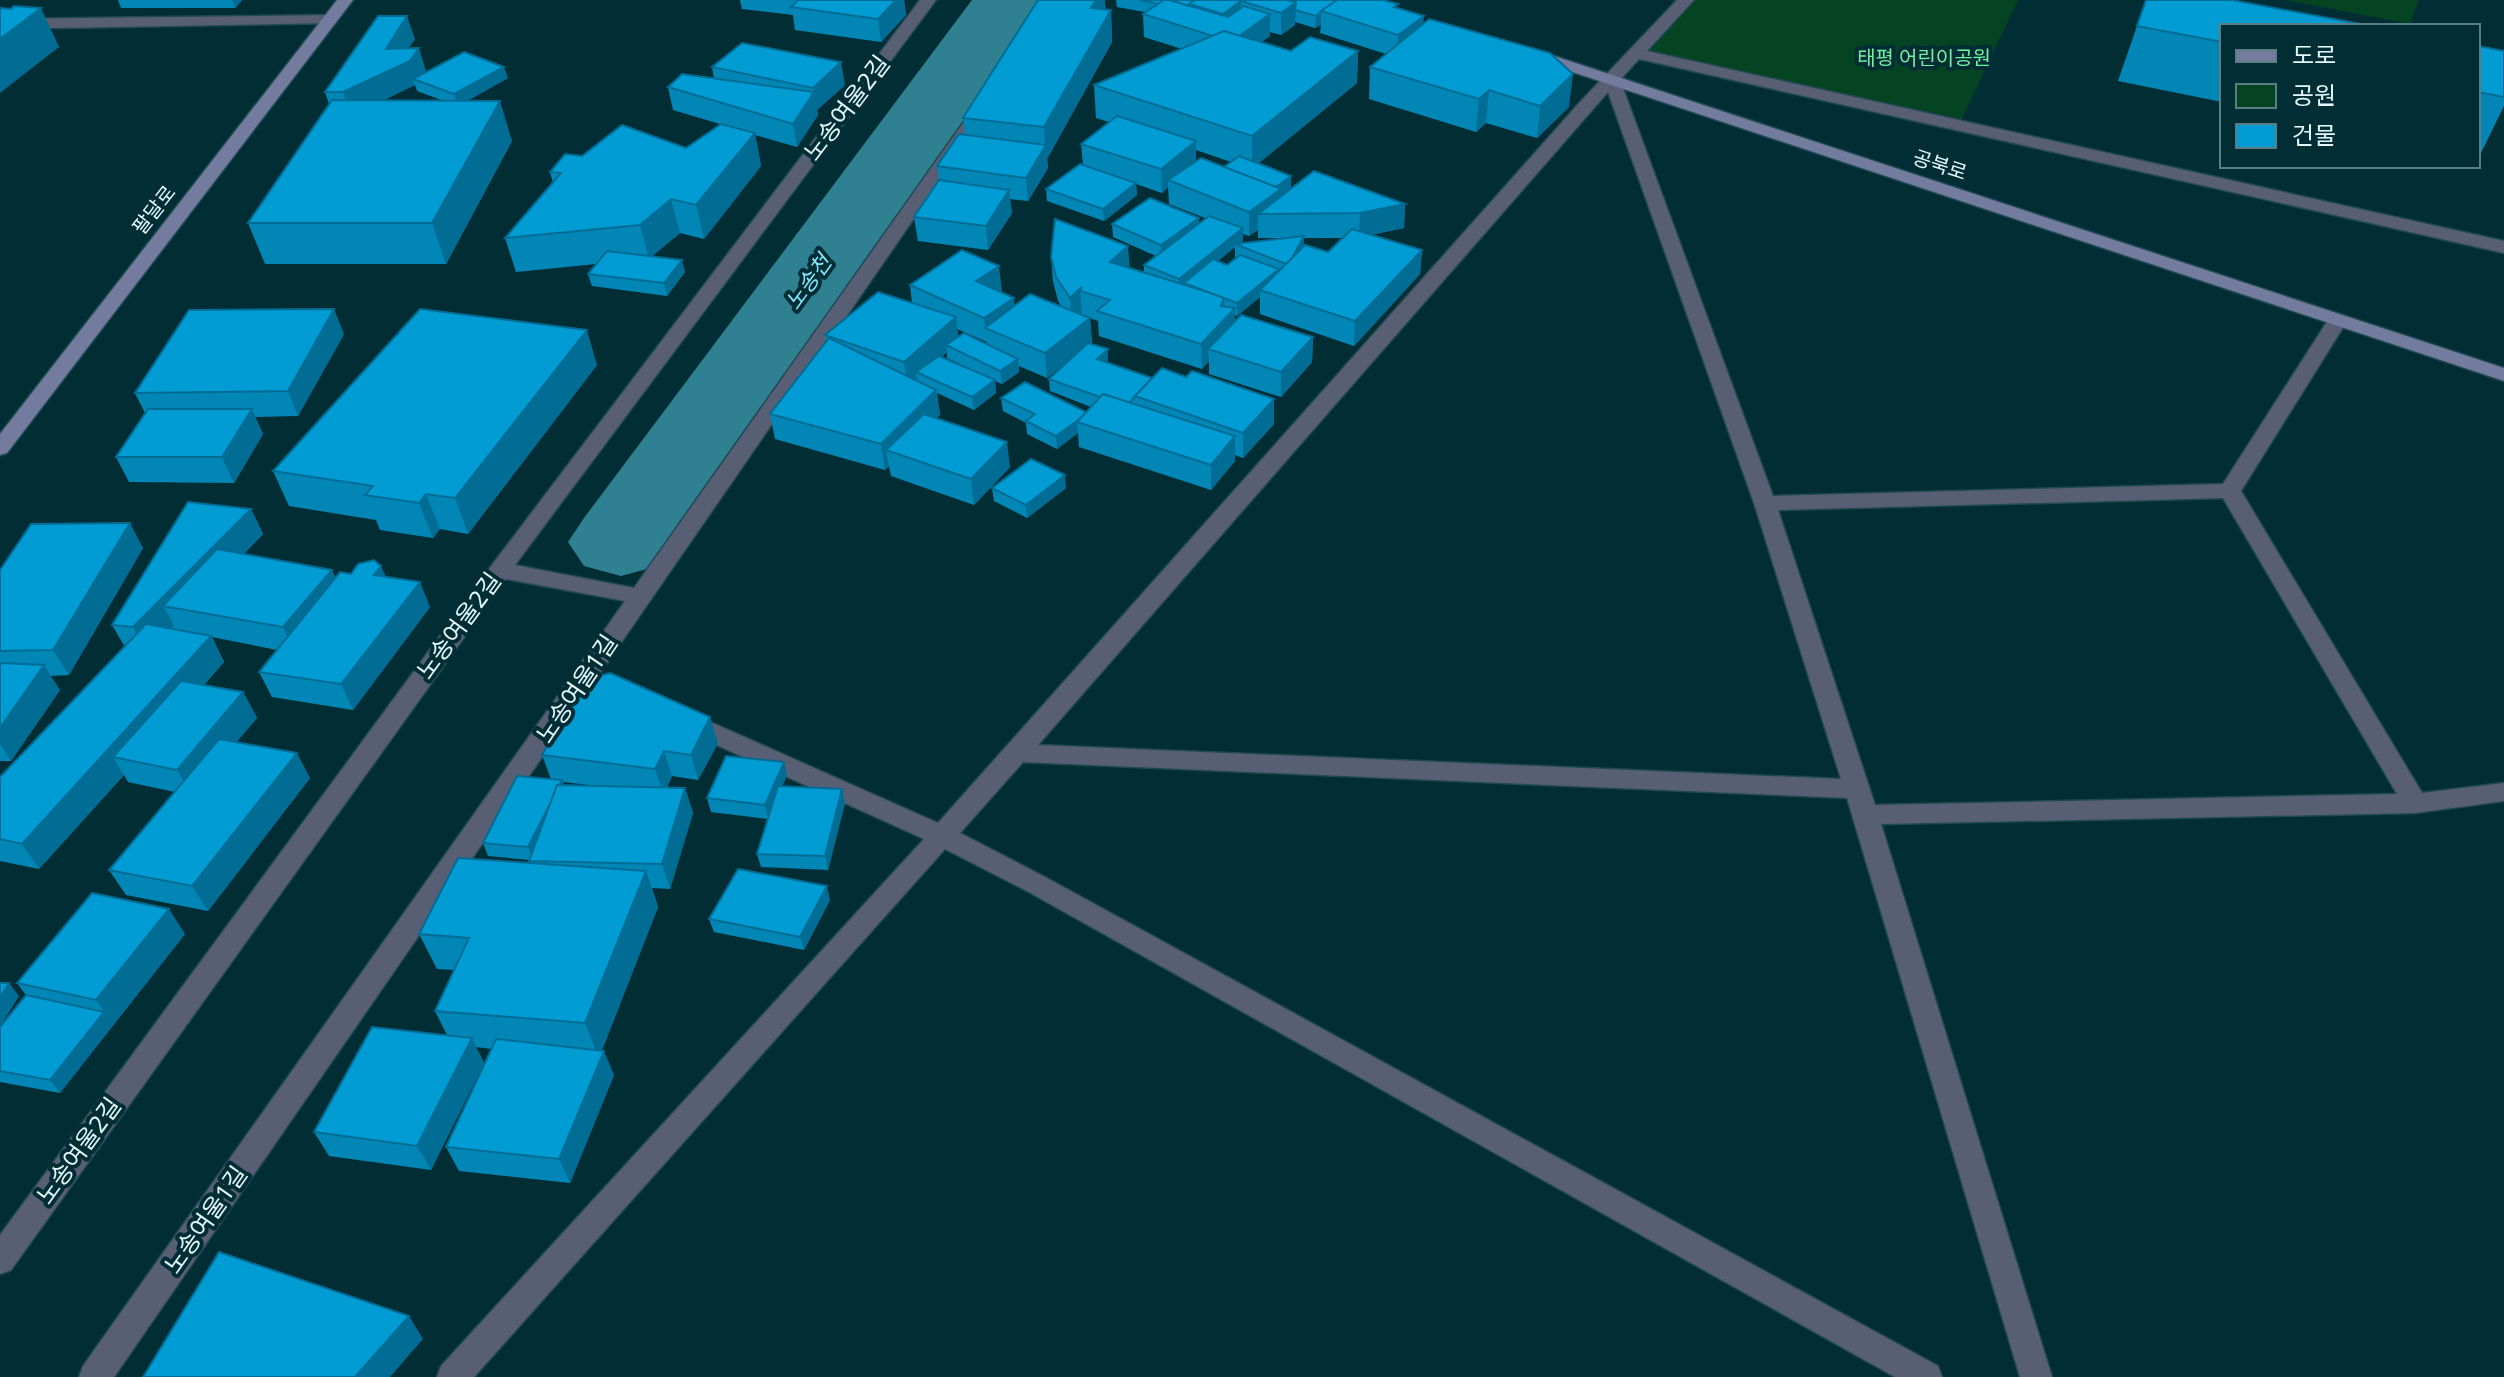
<svg xmlns="http://www.w3.org/2000/svg" width="2504" height="1377" viewBox="0 0 2504 1377" font-family="'Noto Sans','Noto Sans KR',sans-serif">
  <style>
    .green { fill: #054422 }
    .lines { fill: none; stroke-linecap: round; stroke-linejoin: round }
    .stream { fill: #65a4b1; fill-rule: evenodd }
    .river { fill: #2f8090; fill-rule: evenodd }
    .street-casing { stroke: #204951; stroke-width: 3 }
    .secondary-casing { stroke: #204951; stroke-width: 3 }
    .street { fill: #585e73; fill-rule: evenodd }
    .secondary { fill: #737c9e; fill-rule: evenodd }
    .wall { fill: #0286b6; fill-rule: evenodd }
    .shaded-wall { fill: #016d94 }
    .building { fill: #029cd4; stroke: #016d94; stroke-width: 2 }
    .labels { text-anchor: middle; stroke-width: 8; stroke-linejoin: round; paint-order: stroke }
    .far-park-label { font-size: 20px; fill: #71f29f; stroke: #012d35 }
    .far-street-label { font-size: 20px; fill: #e2f8fd; stroke: #012d35 }
    .far-water-label { font-size: 22px; font-style: italic; fill: #84e9fe; stroke: #012d35 }
    .street-label { font-size: 24px; fill: #e2f8fd; stroke: #012d35 }
  </style>
  <rect width="100%" height="100%" fill="#012d35"/>
  <g class="green">
    <polygon points="1686,0 2018,0 1959,125 1637,54"/>
    <polygon points="2286,0 2419,0 2410,24"/>
  </g>
  <g class="lines">
    <path class="stream" d="M621,536L628,538L630,542L612,568H598L596,564C602,554 610,539 621,536Z"/>
    <polygon class="river" points="972,0 1047,0 658,566 621,576 584,566 568,542 584,518"/>
    <g class="street-casing">
      <g id="street">
        <polygon points="920,0 936,0 515,565 634,588 977,103 983,102 991,107 114,1377 79,1377 83,1366 625,601 506,579 11,1270 0,1274 0,1235 492,565"/>
        <path d="M1677,0H1694L1647,51L2504,241V253L1639,59L1620,80L1773,496L2223,484L2330,317H2344L2347,321L2241,491L2422,793L2504,783V801L2415,813L1881,824L2052,1377H2020L1847,798L1023,762L960,833L1045,877L1938,1366L1942,1377H1895L1027,891L945,849L474,1377H437L441,1366L924,839L679,728L676,722L679,716L688,713L697,716L938,823L1580,102ZM1608,92L1754,503L1841,779L1038,745ZM2223,498L2397,794L1875,805L1778,510Z"/>
        <polygon points="330,15 336,17 336,23 0,29 0,19"/>
      </g>
    </g>
    <g class="secondary-casing">
      <g id="secondary">
        <polygon points="337,0 353,0 7,453 0,455 0,434"/>
        <polygon points="1530,48 2504,368 2504,381 1524,56 1524,50"/>
      </g>
    </g>
    <use href="#street" class="street"/>
    <use href="#secondary" class="secondary"/>
  </g>
  <g class="wall">
    <polygon points="118,0 242,0 235,8 121,8"/>
    <polygon points="740,0 904,0 906,15 881,42 795,30 793,15 742,9"/>
    <polygon points="1038,0 1105,0 1105,10 1111,10 1112,42 1047,159 1048,168 1028,201 1010,199 1012,213 988,250 918,241 914,217 939,180 937,166 965,135 963,118"/>
    <path d="M1116,0H1383L1569,107L1537,138L1486,123L1476,132L1369,99L1370,67L1386,54L1320,33L1321,25L1315,28L1295,22V25L1281,35L1270,32V36L1261,42L1291,51H1358L1357,83L1258,163L1291,188L1281,196L1405,204L1404,228L1371,235L1422,250L1420,274L1354,346L1260,314V297L1237,316L1235,315V321L1313,337L1312,362L1281,397L1209,374V361L1202,369L1099,336L1098,321L1090,318L1092,342L1091,343L1108,363L1152,378L1186,377L1274,399V424L1243,458L1235,455V461L1211,490L1079,447L1078,433L1057,449L1027,434L1026,423L1003,411L1001,398L1086,412L1091,407L1050,391L1049,379L1065,364L1047,378L1019,366V372L1002,384L995,381L996,393L974,410L937,393L940,415L936,418L1010,467L974,505L891,476L889,466L885,470L775,439L770,414L826,342L825,335L912,303L910,285L1002,291L1000,292L1014,298V306H1061L1058,301L1053,281L1051,257L1129,268L1144,273V265L1156,256L1113,237L1112,224L1199,218V223L1205,218L1169,204L1168,187L1162,193L1136,184L1137,195L1104,221L1047,201L1046,189L1083,165L1081,144L1109,122L1096,118L1094,85L1182,49L1144,37L1143,14L1145,12L1117,7ZM1196,150L1231,162L1224,167L1196,161ZM1258,230V238H1283L1240,244L1243,241V234L1249,236ZM1304,238H1343L1328,252L1303,247ZM1235,247V257H1236L1227,265L1218,261ZM957,329L987,342V344L958,337ZM947,352V358L981,374L942,357Z"/>
    <polygon points="2146,0 2222,26 2222,102 2118,81"/>
    <path d="M415,39L408,48L426,71L425,73L508,78L467,101L512,141L446,264H265L248,223L329,104L325,92ZM415,85L417,91L444,101H382Z"/>
    <polygon points="2478,46 2504,51 2504,106 2480,155 2478,154"/>
    <polygon points="712,67 845,85 817,110 818,115 797,147 755,135 761,166 704,239 680,233 652,256 685,272 667,296 592,286 588,274 596,264 516,272 505,238 553,183 550,172 582,156 686,148 720,124 673,110 668,87 714,79"/>
    <polygon points="344,334 298,416 255,417 263,434 234,483 129,482 116,457 145,413 135,393"/>
    <polygon points="597,365 468,534 440,529 433,538 380,530 376,520 289,506 273,471"/>
    <polygon points="992,488 1066,488 1027,518 994,501"/>
    <polygon points="251,509 263,534 244,554 336,577 351,574 386,577 430,607 353,710 272,697 259,672 277,650 212,637 224,662 204,685 243,692 257,718 236,742 310,778 208,911 126,895 109,870 175,792 128,782 124,775 39,869 0,861 0,777 125,647 112,625"/>
    <polygon points="143,548 69,675 50,676 60,690 11,761 0,761 0,570"/>
    <path d="M710,717L718,743L698,780L672,776L667,787L685,788L693,813L670,889L652,888L658,907L602,1050L614,1075L570,1183L459,1171L446,1147L492,1049L476,1047L484,1063L431,1170L329,1156L314,1132L447,1035L435,1011L454,970L437,969L419,934L530,863V860L488,856L483,843L551,779L542,755ZM563,782L580,784L596,786L564,785Z"/>
    <polygon points="784,762 787,775 782,787 842,789 845,803 828,870 761,867 757,854 768,819 711,812 707,798"/>
    <polygon points="830,900 804,950 714,932 709,919"/>
    <polygon points="185,934 60,1093 0,1082 0,1027 26,995 17,983"/>
  </g>
  <g class="shaded-wall">
    <polygon points="232,0 242,0 235,8"/>
    <polygon points="896,0 904,0 906,15 881,42 878,19"/>
    <polygon points="1096,0 1105,0 1106,16 1091,8"/>
    <polygon points="1241,1 1242,24 1223,36 1223,14"/>
    <polygon points="1296,2 1295,25 1281,35 1281,13"/>
    <polygon points="41,8 59,47 0,93 0,39"/>
    <polygon points="1111,10 1112,42 1047,159 1048,168 1028,201 1026,178 1045,146 1044,127"/>
    <polygon points="1321,13 1321,25 1315,28 1316,16"/>
    <polygon points="1270,14 1270,36 1231,64 1231,41"/>
    <polygon points="407,16 415,39 396,67 419,48 426,71 419,81 413,79 415,85 351,115 343,92 386,49"/>
    <polygon points="1424,16 1422,39 1397,58 1398,35"/>
    <polygon points="1358,51 1357,83 1252,169 1252,136"/>
    <polygon points="841,62 845,85 817,110 818,115 797,147 793,124 814,93 813,88"/>
    <polygon points="504,67 508,78 458,106 454,94"/>
    <polygon points="1573,74 1569,107 1537,138 1540,106"/>
    <polygon points="1489,90 1486,123 1476,132 1479,99"/>
    <polygon points="500,101 512,141 446,264 432,223"/>
    <polygon points="755,133 761,166 704,239 696,205"/>
    <polygon points="1196,141 1196,164 1168,180 1168,187 1162,193 1161,169"/>
    <polygon points="1291,176 1291,188 1258,214 1258,230 1249,236 1249,212 1274,189"/>
    <polygon points="1136,183 1137,195 1104,221 1103,209"/>
    <polygon points="1009,190 1012,213 988,250 986,226"/>
    <polygon points="671,199 680,233 649,259 640,225"/>
    <polygon points="1405,204 1404,228 1359,237 1360,213"/>
    <polygon points="1199,218 1199,231 1161,258 1161,245"/>
    <polygon points="1243,228 1243,241 1238,245 1235,244 1235,247 1188,284 1184,283 1184,287 1179,292 1179,279"/>
    <polygon points="1304,236 1303,248 1289,265"/>
    <polygon points="1128,246 1130,270 1110,262"/>
    <polygon points="1422,250 1420,274 1354,346 1355,321"/>
    <polygon points="682,260 685,272 667,296 664,283"/>
    <polygon points="999,266 1002,291 979,306 976,281"/>
    <polygon points="1279,269 1279,282 1260,290 1260,297 1237,316 1237,303"/>
    <polygon points="1082,287 1080,291 1082,313 1072,322 1070,298"/>
    <polygon points="1224,297 1225,319 1235,308 1235,333 1208,349 1209,361 1202,369 1201,344 1221,306"/>
    <polygon points="1014,298 1016,322 985,328 987,342 984,318"/>
    <polygon points="334,309 344,334 298,416 288,391"/>
    <polygon points="956,317 959,342 946,345 947,352 922,374 916,372 917,379 908,387 904,362"/>
    <polygon points="1090,318 1092,342 1047,378 1045,353"/>
    <polygon points="587,330 597,365 468,534 455,498"/>
    <polygon points="1313,337 1312,362 1281,397 1281,372"/>
    <polygon points="1108,349 1108,362 1097,359"/>
    <polygon points="1018,359 1019,372 1002,384 1000,371"/>
    <polygon points="995,380 996,393 974,410 972,397"/>
    <polygon points="936,390 940,415 900,455 886,450 889,466 885,470 881,444"/>
    <polygon points="1274,399 1274,424 1243,458 1243,433"/>
    <polygon points="252,409 263,434 234,483 222,457"/>
    <polygon points="1088,413 1077,422 1078,433 1057,449 1056,436"/>
    <polygon points="1235,436 1235,461 1211,490 1211,465"/>
    <polygon points="1007,442 1010,467 974,505 971,479"/>
    <polygon points="1065,475 1066,488 1027,518 1026,505"/>
    <polygon points="426,494 440,529 433,538 419,503"/>
    <polygon points="251,509 263,534 189,610 163,606 174,625 147,652 133,627"/>
    <polygon points="130,523 143,548 69,675 53,650"/>
    <polygon points="381,566 392,591 374,575"/>
    <polygon points="332,570 344,595 295,653 283,627"/>
    <polygon points="420,582 430,607 353,710 341,684"/>
    <polygon points="211,636 224,662 136,761 113,757 124,775 39,869 22,844"/>
    <polygon points="44,665 60,690 11,761 0,744 0,728"/>
    <polygon points="243,692 257,718 192,795 177,770"/>
    <polygon points="710,717 718,743 698,780 691,755"/>
    <polygon points="664,751 672,776 664,795 655,769"/>
    <polygon points="297,753 310,778 208,911 192,886"/>
    <polygon points="784,762 787,775 768,819 765,805"/>
    <polygon points="562,780 567,793 534,861 528,847"/>
    <polygon points="685,788 693,813 670,889 662,864"/>
    <polygon points="842,789 845,803 828,870 825,856"/>
    <polygon points="646,871 658,907 599,1058 585,1023"/>
    <polygon points="827,886 830,900 804,950 800,937"/>
    <polygon points="169,909 185,934 113,1025 96,1000"/>
    <polygon points="9,983 19,996 0,1027 0,998"/>
    <polygon points="104,1012 113,1025 60,1093 50,1080"/>
    <polygon points="472,1038 484,1063 431,1170 417,1146"/>
    <polygon points="604,1051 614,1075 570,1183 559,1159"/>
    <polygon points="409,1316 423,1339 390,1377 355,1377"/>
  </g>
  <g class="building">
    <polygon points="798,0 896,0 878,19 791,7"/>
    <polygon points="1038,0 1096,0 1091,8 1111,10 1044,127 963,118"/>
    <polygon points="1140,0 1164,0 1159,4"/>
    <polygon points="1164,0 1170,0 1228,17 1244,6 1270,14 1239,36 1224,31 1213,36 1143,14"/>
    <polygon points="1170,0 1195,0 1189,4 1189,6"/>
    <polygon points="1195,0 1288,0 1296,2 1281,13 1241,1 1223,14 1189,4"/>
    <polygon points="1288,0 1337,0 1316,16 1295,10 1296,2"/>
    <polygon points="1337,0 1383,0 1398,4 1394,7 1424,16 1398,35 1321,11"/>
    <polygon points="2146,0 2232,0 2371,26 2222,26 2222,42 2137,26"/>
    <polygon points="14,6 41,8 0,39 0,8 11,9"/>
    <polygon points="378,16 407,16 386,49 419,48 410,61 343,92 325,92"/>
    <polygon points="1429,19 1550,53 1573,74 1540,106 1489,90 1479,99 1370,67"/>
    <polygon points="1224,31 1291,51 1310,37 1358,51 1252,136 1094,85"/>
    <polygon points="742,43 841,62 813,88 712,67"/>
    <polygon points="2478,46 2504,51 2504,97 2478,92"/>
    <polygon points="464,52 504,67 454,94 413,79"/>
    <polygon points="682,74 814,92 793,124 668,87"/>
    <polygon points="332,100 500,101 432,223 248,223"/>
    <polygon points="1117,116 1196,141 1161,169 1081,144"/>
    <polygon points="721,124 755,133 696,205 671,199 640,225 505,238 561,173 550,172 565,154 582,156 622,125 686,148"/>
    <polygon points="959,134 1046,145 1026,178 937,166"/>
    <polygon points="1239,156 1291,176 1276,187 1224,167"/>
    <polygon points="1201,158 1281,189 1249,212 1168,180"/>
    <polygon points="1080,164 1136,183 1103,209 1046,189"/>
    <polygon points="1314,171 1405,204 1360,213 1258,214"/>
    <polygon points="939,180 1009,190 986,226 914,217"/>
    <polygon points="1150,198 1199,218 1161,245 1112,224"/>
    <polygon points="1209,216 1243,228 1179,279 1144,265"/>
    <polygon points="1055,219 1128,246 1110,262 1224,297 1221,306 1235,308 1201,344 1097,311 1110,300 1080,291 1082,287 1070,298 1056,277 1051,257"/>
    <polygon points="1352,229 1422,250 1355,321 1260,290 1305,245 1328,252"/>
    <polygon points="1304,236 1292,258 1286,264 1235,244"/>
    <polygon points="962,250 999,266 976,281 1014,298 984,318 910,285"/>
    <polygon points="607,251 682,260 664,283 588,274"/>
    <polygon points="1240,255 1279,269 1237,303 1184,283 1213,259 1227,265"/>
    <polygon points="878,292 956,317 904,362 825,335"/>
    <polygon points="1030,294 1090,318 1045,353 985,328"/>
    <polygon points="334,309 288,391 135,393 189,310"/>
    <polygon points="420,309 587,330 455,498 426,494 419,503 365,495 373,486 273,471"/>
    <polygon points="1241,315 1313,337 1281,372 1208,349"/>
    <polygon points="964,333 1018,359 1000,371 946,345"/>
    <polygon points="829,338 936,390 881,444 770,414"/>
    <polygon points="1088,343 1108,349 1097,359 1152,378 1129,403 1103,394 1100,397 1049,379"/>
    <polygon points="939,356 995,380 972,397 916,372"/>
    <polygon points="1162,368 1186,377 1192,371 1274,399 1243,433 1135,396"/>
    <polygon points="1025,382 1086,412 1081,418 1056,436 1026,421 1035,414 1001,398"/>
    <polygon points="1103,394 1235,436 1211,465 1077,422"/>
    <polygon points="148,409 252,409 222,457 116,457"/>
    <polygon points="924,414 1007,442 971,479 886,450"/>
    <polygon points="1031,459 1065,475 1026,505 992,488"/>
    <polygon points="188,502 251,509 133,627 112,625"/>
    <polygon points="130,523 53,650 0,651 0,570 31,524"/>
    <polygon points="217,549 332,570 283,627 163,606"/>
    <polygon points="374,560 381,566 374,575 420,582 341,684 259,672 340,572 351,574 358,564"/>
    <polygon points="146,624 211,636 22,844 0,839 0,777"/>
    <polygon points="0,663 44,665 0,728"/>
    <polygon points="610,673 710,717 691,755 664,751 655,769 542,755 586,679"/>
    <polygon points="181,681 243,692 177,770 113,757"/>
    <polygon points="219,739 297,753 192,886 109,870"/>
    <polygon points="726,756 784,762 765,805 707,798"/>
    <polygon points="517,776 562,780 559,785 557,785 551,802 528,847 483,843"/>
    <polygon points="557,785 685,788 662,864 529,861"/>
    <polygon points="778,786 842,789 825,856 757,854"/>
    <polygon points="458,858 646,871 585,1023 435,1011 469,938 419,934"/>
    <polygon points="738,869 827,886 800,937 709,919"/>
    <polygon points="92,893 169,909 96,1000 17,983"/>
    <polygon points="0,983 9,983 0,998"/>
    <polygon points="26,995 104,1012 50,1080 0,1071 0,1027"/>
    <polygon points="372,1027 472,1038 417,1146 314,1132"/>
    <polygon points="496,1039 604,1051 559,1159 446,1147"/>
    <polygon points="219,1252 409,1316 355,1377 143,1377"/>
  </g>
  <g class="labels">
    <g class="far-park-label">
      <text x="1924" y="65">태평 어린이공원</text>
    </g>
    <g class="far-street-label">
      <text transform="translate(1940 165) rotate(18)" y="7">공북로</text>
      <text transform="translate(154 210) rotate(-52)" y="7">팔달로</text>
    </g>
    <g class="far-water-label">
      <text transform="translate(808 282) rotate(-54)" y="8">노송천</text>
    </g>
    <g class="street-label">
      <text transform="translate(847 108) rotate(-53)" y="8">노송여울2길</text>
      <text transform="translate(459 626) rotate(-54)" y="8">노송여울2길</text>
      <text transform="translate(577 689) rotate(-56)" y="8">노송여울1길</text>
      <text transform="translate(79 1151) rotate(-54)" y="8">노송여울2길</text>
      <text transform="translate(206 1220) rotate(-55)" y="8">노송여울1길</text>
    </g>
  </g>
  <rect x="2220" y="24" width="260" height="144" fill="#012d35" stroke="#5b7e85" stroke-width="2"/>
  <rect x="2236" y="50" width="40" height="12" fill="#737c9e" stroke="#5b7e85" stroke-width="2"/>
  <text x="2292" y="64" font-size="24" fill="#e2f8fd">도로</text>
  <rect x="2236" y="84" width="40" height="24" fill="#054422" stroke="#5b7e85" stroke-width="2"/>
  <text x="2292" y="104" font-size="24" fill="#e2f8fd">공원</text>
  <rect x="2236" y="124" width="40" height="24" fill="#029cd4" stroke="#5b7e85" stroke-width="2"/>
  <text x="2292" y="144" font-size="24" fill="#e2f8fd">건물</text>
</svg>
